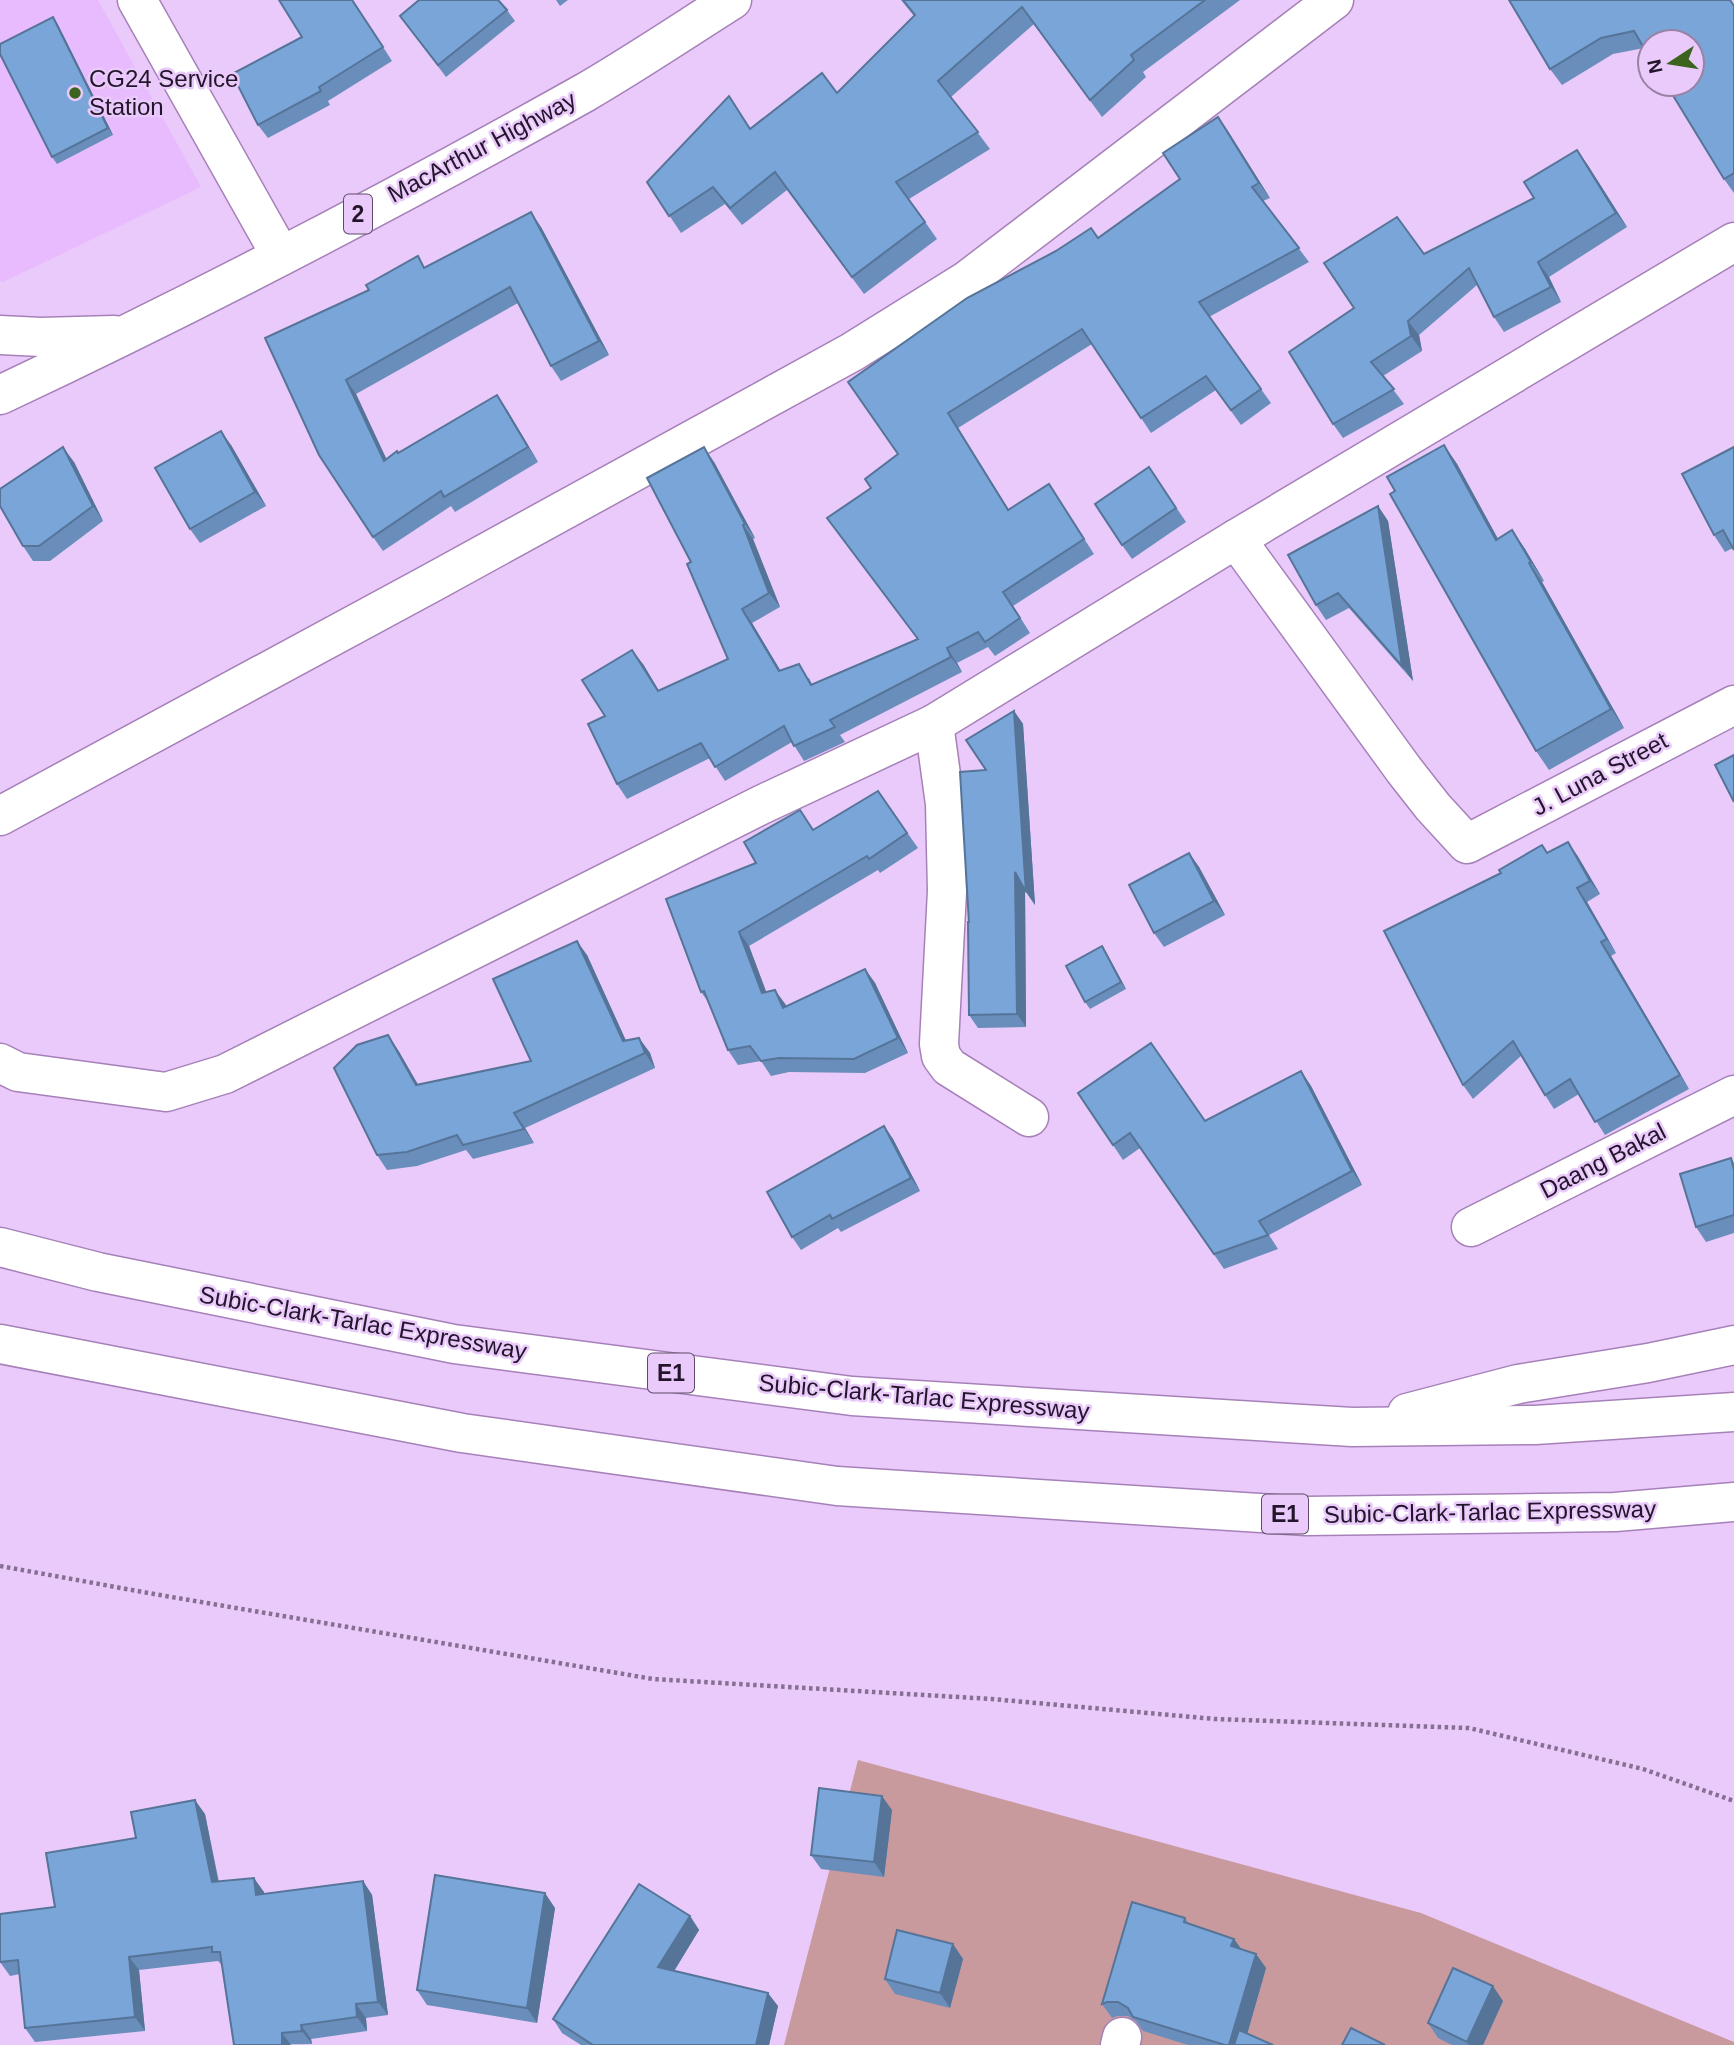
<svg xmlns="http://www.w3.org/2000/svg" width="1734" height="2045" viewBox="0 0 1734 2045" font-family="Arial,sans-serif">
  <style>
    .built { fill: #e7bbfd }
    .green { fill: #c89a9d }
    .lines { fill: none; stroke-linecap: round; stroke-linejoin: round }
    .minor-casing { stroke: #a681b9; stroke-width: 41 }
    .highway-casing { stroke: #a681b9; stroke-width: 41 }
    .path { stroke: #866f92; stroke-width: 4.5; stroke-dasharray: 3.5 3.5; stroke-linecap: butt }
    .minor { stroke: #fff; stroke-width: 38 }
    .highway { stroke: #fff; stroke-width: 38 }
    .wall { fill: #698ebb }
    .shaded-wall { fill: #557498 }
    .building { fill: #7aa5d9; stroke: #557498; stroke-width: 2 }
    .poi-dot { fill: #3d641e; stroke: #eacafa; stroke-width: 2.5 }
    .labels { text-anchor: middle; stroke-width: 5; stroke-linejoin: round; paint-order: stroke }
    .shield { fill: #eacafa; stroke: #5f4b69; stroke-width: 2 }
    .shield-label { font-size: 23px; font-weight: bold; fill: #23152b }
    .poi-label { font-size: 24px; fill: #23152b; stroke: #eacafa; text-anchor: start }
    .street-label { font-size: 24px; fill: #23152b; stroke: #eacafa }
  </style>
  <rect width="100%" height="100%" fill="#eacafa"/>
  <polygon class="built" points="0,0 98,0 201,187 3,282 0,281"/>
  <polygon class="green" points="858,1760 1421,1913 1734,2042 1734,2045 784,2045"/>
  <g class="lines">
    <g class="minor-casing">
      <g id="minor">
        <polyline points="137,0 281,256"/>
        <polyline points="1236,539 1404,770 1433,807 1467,844 1734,705"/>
        <polyline points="934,724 945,804 947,891 939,1044 941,1056 949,1067 1029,1117"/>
        <polyline points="0,816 433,582 852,352 966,281 1334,0"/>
        <polyline points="0,1063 18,1072 166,1092 225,1074 761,805 934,724 1236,539 1734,242"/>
        <polyline points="1471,1227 1734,1095"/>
        <polyline points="1120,2045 1122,2037"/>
      </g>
    </g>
    <g class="highway-casing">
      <g id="highway">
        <polyline points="0,335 41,337 114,335"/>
        <path d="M0,395C198,302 393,200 584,93C634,64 683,31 732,0"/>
        <polyline points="0,1247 98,1272 454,1344 852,1396 1352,1427 1535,1425 1734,1412"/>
        <polyline points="0,1344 462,1433 837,1486 1306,1516 1615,1512 1734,1502"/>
        <polyline points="1407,1413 1518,1384 1648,1363 1734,1345"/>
      </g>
    </g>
    <polyline class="path" points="0,1566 154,1594 653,1679 992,1699 1215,1719 1469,1728 1643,1769 1734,1801"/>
    <use href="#minor" class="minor"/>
    <use href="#highway" class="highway"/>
  </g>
  <g class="wall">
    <polygon points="353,0 392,61 328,101 330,105 268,138 258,125 302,37"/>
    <polygon points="556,0 568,0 560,6"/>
    <polygon points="901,0 1240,0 1143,72 1146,77 1102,117 1034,24 951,97 990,149 909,199 937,239 864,294 787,190 742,225 725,204 681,233 647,182 751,128 837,93 914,16"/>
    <polygon points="1509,0 1734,5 1734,193 1724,179 1644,48 1613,54 1562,85 1550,69"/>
    <polygon points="507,10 515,21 446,77 400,16"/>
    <polygon points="53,17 58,25 113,135 57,164 52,157"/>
    <polygon points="1218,117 1270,198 1263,201 1309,262 1209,317 1271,403 1241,425 1216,390 1151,433 1092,344 958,428 1009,510 1049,484 1094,554 1013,606 1030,633 995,656 988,647 957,663 962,672 840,735 845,742 804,761 792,742 725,781 710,758 627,799 617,784 605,716 643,664 659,691 728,659 691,562 714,462 755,538 753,539 780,607 752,623 780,670 809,678 812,684 918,639 827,518 871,488 898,454 1098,238 1180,179"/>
    <polygon points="1587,164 1627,227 1549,277 1561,302 1504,332 1494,317 1477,285 1419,335 1422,351 1383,376 1404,404 1343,438 1333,424 1354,308 1424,254 1534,198"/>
    <polygon points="541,227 609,355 561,381 551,366 518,303 356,394 386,459 398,453 507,410 538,462 455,512 451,506 383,551 373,537 265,338 426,268"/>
    <polygon points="231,445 266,506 200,543 190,529"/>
    <polygon points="1444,445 1457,464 1498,539 1512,530 1525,549 1544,581 1542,582 1624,728 1549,770 1536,751 1395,491"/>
    <polygon points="1734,447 1733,548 1725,552 1714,535"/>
    <polygon points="74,462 103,521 50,561 33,561 23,546"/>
    <polygon points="1149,467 1186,522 1132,559 1122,545"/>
    <polygon points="1378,506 1388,521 1413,681 1349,608 1326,620 1316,605"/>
    <polygon points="1014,711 1023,724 1035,905 1025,890 1026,1027 978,1028 969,1015 969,923 986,770"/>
    <polygon points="878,791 918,848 880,873 878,870 749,946 766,992 786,1006 865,969 875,983 908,1053 865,1073 789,1072 771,1076 761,1061 738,1065 728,1050 710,1004 701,992 756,863 814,830"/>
    <polygon points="1542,845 1548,853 1577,855 1600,894 1587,902 1616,953 1611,956 1689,1089 1605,1135 1579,1094 1554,1109 1545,1095 1521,1056 1473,1099 1463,1085 1501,873"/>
    <polygon points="1189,853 1199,867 1225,915 1164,947 1154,933"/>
    <polygon points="1102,946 1107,954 1126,989 1090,1009 1085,1002"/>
    <polygon points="587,955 626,1041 639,1038 650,1053 655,1068 525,1128 534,1143 473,1159 466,1150 417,1166 387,1170 377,1155 398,1050 418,1085 531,1061"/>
    <polygon points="1301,1071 1311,1086 1362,1185 1269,1235 1278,1249 1224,1269 1140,1148 1123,1160 1078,1093 1205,1121"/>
    <polygon points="884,1126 893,1139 920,1191 841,1232 838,1228 801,1250 792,1237"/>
    <polygon points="1731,1158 1734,1163 1734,1233 1706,1242 1696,1227"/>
    <polygon points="892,1810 884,1877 821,1869 811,1855"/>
    <polygon points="205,1814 219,1882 264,1892 264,1894 363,1881 372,1895 388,2015 366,2018 367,2031 311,2039 312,2044 234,2045 223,1966 218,1961 139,1970 145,2031 35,2042 25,2028 20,1974 10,1976 0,1962 55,1907 136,1838"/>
    <polygon points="555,1908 537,2023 427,2005 417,1990"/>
    <polygon points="690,1916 699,1930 674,1971 778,2006 769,2045 581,2045 562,2033 553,2019"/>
    <polygon points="1185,1918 1189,1924 1234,1939 1241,1949 1256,1954 1266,1968 1247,2034 1273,2045 1188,2045 1143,2031 1136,2021 1128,2016 1117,2016 1112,2018 1102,2004"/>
    <polygon points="953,1944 963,1959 950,2008 895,1994 885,1979"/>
    <polygon points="1503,2001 1483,2045 1452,2045 1438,2038 1428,2023"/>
  </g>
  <g class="shaded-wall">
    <polygon points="53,17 58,25 113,135 108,128"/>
    <polygon points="1218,117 1228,131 1270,198 1259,183"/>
    <polygon points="1577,150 1587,164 1627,227 1616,213"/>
    <polygon points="531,212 541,227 609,355 599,341"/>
    <polygon points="1538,262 1549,277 1561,302 1551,287"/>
    <polygon points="1408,321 1419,335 1422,351 1411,336"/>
    <polygon points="346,380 356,394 394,475 384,461"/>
    <polygon points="497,395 507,410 538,462 528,447"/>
    <polygon points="948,413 958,428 1018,525 1008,510"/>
    <polygon points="221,431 231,445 266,506 255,492"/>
    <polygon points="1444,445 1457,464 1509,559 1496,540"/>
    <polygon points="63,447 74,462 103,521 93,506"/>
    <polygon points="704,447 714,462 755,538 745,524"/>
    <polygon points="1378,506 1388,521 1413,681 1402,666"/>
    <polygon points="743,525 753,539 780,607 769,593"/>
    <polygon points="1512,530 1525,549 1544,581 1531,562"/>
    <polygon points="1529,563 1542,582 1624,728 1611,709"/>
    <polygon points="742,609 752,623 789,685 779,671"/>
    <polygon points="947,648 957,663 962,672 951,657"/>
    <polygon points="632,650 643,664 668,706 658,691"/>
    <polygon points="1014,711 1023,724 1035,905 1026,892"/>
    <polygon points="1568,842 1577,855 1600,894 1590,881"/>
    <polygon points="1189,853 1199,867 1225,915 1214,901"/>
    <polygon points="1015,872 1025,885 1026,1027 1017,1014"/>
    <polygon points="1577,888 1587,902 1616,953 1607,939"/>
    <polygon points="739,932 749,946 772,1007 762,993"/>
    <polygon points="577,941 587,955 633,1056 623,1041"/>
    <polygon points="1601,942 1611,956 1689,1089 1680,1075"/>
    <polygon points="1102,946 1107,954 1126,989 1121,982"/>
    <polygon points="865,969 875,983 908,1053 898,1038"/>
    <polygon points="775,990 786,1005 794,1022 783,1008"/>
    <polygon points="388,1035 398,1050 427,1100 416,1085"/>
    <polygon points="639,1038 650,1053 655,1068 645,1053"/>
    <polygon points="1301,1071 1311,1086 1362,1185 1352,1171"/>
    <polygon points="514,1113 525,1128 534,1143 524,1129"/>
    <polygon points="884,1126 893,1139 920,1191 911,1178"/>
    <polygon points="882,1796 892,1810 884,1877 874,1862"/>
    <polygon points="195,1800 205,1814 221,1896 212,1882"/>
    <polygon points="254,1878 264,1892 265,1909 256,1895"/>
    <polygon points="363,1881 372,1895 388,2015 378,2002"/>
    <polygon points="545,1893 555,1908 537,2023 527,2008"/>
    <polygon points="690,1916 699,1930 668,1981 658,1967"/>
    <polygon points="1234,1939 1244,1953 1231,1946"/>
    <polygon points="953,1944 963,1959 950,2008 940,1993"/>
    <polygon points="1256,1954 1266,1968 1244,2045 1229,2045"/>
    <polygon points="129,1957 139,1970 145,2031 135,2017"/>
    <polygon points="1493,1986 1503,2001 1483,2045 1469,2045 1467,2042"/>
    <polygon points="768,1993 778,2006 769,2045 756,2045"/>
    <polygon points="356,2004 366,2018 367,2031 357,2017"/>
    <polygon points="301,2025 311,2039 312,2044 302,2031"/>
    <polygon points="282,2033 291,2045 282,2045"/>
  </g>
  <g class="building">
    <polygon points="279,0 352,0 383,47 319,87 321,91 258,125 232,74 302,37"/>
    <polygon points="419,0 498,0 507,10 438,65 400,16"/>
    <polygon points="903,0 1205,0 1131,55 1134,60 1090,100 1022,7 938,81 978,132 896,182 925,222 852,277 775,172 730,208 713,187 669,216 647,182 729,96 750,129 822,73 837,93 915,15"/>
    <polygon points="1509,0 1730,0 1734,6 1734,173 1724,179 1666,84 1692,84 1692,42 1650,42 1650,58 1634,31 1601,38 1550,69"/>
    <polygon points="53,17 108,128 52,157 0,54 0,44"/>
    <polygon points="1218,117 1259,183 1252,187 1299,248 1199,302 1261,389 1231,410 1206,376 1141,418 1082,329 948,413 1008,510 1049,484 1084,539 1003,592 1020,618 985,642 978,632 947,648 951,657 830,720 835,727 794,746 784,726 715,767 701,743 617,784 588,724 605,716 582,680 632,650 658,691 728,659 687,564 691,562 647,478 704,447 745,524 743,525 769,593 742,609 779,671 799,664 811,685 918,639 827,518 871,488 865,479 898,454 848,382 967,298 1056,251 1091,228 1098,238 1180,179 1163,153"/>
    <polygon points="1577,150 1616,213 1538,262 1551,287 1494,317 1469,268 1408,321 1411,336 1371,362 1394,389 1333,424 1289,352 1354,308 1324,263 1397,217 1424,254 1534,198 1524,182"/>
    <polygon points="531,212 599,341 551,366 510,287 346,380 384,461 397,451 398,453 497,395 528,447 444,497 441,491 373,537 319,455 265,338 369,290 366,285 418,256 424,268"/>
    <polygon points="221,431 255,492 190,529 155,468"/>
    <polygon points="1444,445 1496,540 1512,530 1531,562 1529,563 1611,709 1536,751 1390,494 1395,491 1387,477"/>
    <polygon points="63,447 93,506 39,546 23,546 0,506 0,489"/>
    <polygon points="1734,447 1734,550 1723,530 1714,535 1682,474"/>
    <polygon points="1149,467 1176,508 1122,545 1095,504"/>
    <polygon points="1378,506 1402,666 1338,593 1316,605 1288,555"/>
    <polygon points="1014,711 1026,892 1015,872 1017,1014 969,1015 968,921 969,923 960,772 986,770 966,740"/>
    <polygon points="1734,755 1734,802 1715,765"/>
    <polygon points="878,791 907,833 869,859 867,856 739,932 762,993 775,990 783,1008 865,969 898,1038 854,1059 779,1058 761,1061 750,1046 728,1050 704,991 701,992 666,899 756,863 744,842 800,810 813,830"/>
    <polygon points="1568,842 1590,881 1577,888 1607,939 1601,942 1680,1075 1595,1122 1570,1079 1545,1095 1513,1041 1463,1085 1384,931 1501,873 1499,870 1542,845 1547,853"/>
    <polygon points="1189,853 1214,901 1154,933 1129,885"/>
    <polygon points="577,941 623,1041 639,1038 645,1053 514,1113 524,1129 463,1145 457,1135 407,1152 377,1155 334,1068 357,1045 388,1035 416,1085 531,1061 493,979"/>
    <polygon points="1102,946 1121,982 1085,1002 1066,966"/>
    <polygon points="1151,1043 1205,1121 1301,1071 1352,1171 1259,1221 1268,1235 1214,1254 1130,1133 1113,1145 1078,1093"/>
    <polygon points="884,1126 911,1178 832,1219 830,1215 792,1237 767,1192"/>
    <polygon points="1731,1158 1734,1170 1734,1215 1696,1227 1680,1174"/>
    <polygon points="819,1788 882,1796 874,1862 811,1855"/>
    <polygon points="195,1800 212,1882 254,1878 256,1895 363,1881 378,2002 356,2004 357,2017 301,2025 302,2031 282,2033 282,2045 234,2045 220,1952 212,1952 212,1947 129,1957 135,2017 25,2028 18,1960 0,1962 0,1914 55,1907 46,1853 136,1838 131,1812"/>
    <polygon points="435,1875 545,1893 527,2008 417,1990"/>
    <polygon points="639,1884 690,1916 658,1967 768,1993 756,2045 593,2045 553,2019"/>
    <polygon points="1132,1902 1185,1918 1184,1922 1234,1939 1231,1946 1256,1954 1229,2045 1225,2045 1133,2017 1128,2008 1118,2002 1107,2002 1102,2004"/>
    <polygon points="897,1930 953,1944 940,1993 885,1979"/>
    <polygon points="1453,1968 1493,1986 1467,2042 1428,2023"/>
    <polygon points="1351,2028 1385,2045 1342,2045"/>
    <polygon points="1239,2030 1273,2045 1234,2045"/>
  </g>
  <circle class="poi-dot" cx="75" cy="93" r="7"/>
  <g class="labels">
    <g class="shield">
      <rect x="344" y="194.5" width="28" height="39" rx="5"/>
      <rect x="648" y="1353.5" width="46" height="39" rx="5"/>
      <rect x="1262" y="1494.5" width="46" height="39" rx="5"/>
    </g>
    <g class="shield-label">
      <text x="358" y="222">2</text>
      <text x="671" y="1381">E1</text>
      <text x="1285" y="1522">E1</text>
    </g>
    <g class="poi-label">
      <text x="89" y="87">CG24 Service<tspan x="89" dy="28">Station</tspan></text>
    </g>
    <g class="street-label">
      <text transform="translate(482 147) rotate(-28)" y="8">MacArthur Highway</text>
      <text transform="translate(1600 774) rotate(-28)" y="8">J. Luna Street</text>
      <text transform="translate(1603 1161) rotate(-27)" y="8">Daang Bakal</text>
      <text transform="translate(363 1323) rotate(10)" y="8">Subic-Clark-Tarlac Expressway</text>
      <text transform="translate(924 1397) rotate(5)" y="8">Subic-Clark-Tarlac Expressway</text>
      <text transform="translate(1490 1512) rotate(-1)" y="8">Subic-Clark-Tarlac Expressway</text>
    </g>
  </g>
  <g transform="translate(1671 63) rotate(258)"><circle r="33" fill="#eacafa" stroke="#9a82a7" stroke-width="2"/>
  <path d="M0-5L12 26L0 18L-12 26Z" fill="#3d641e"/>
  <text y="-10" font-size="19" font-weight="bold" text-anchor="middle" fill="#23152b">N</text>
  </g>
</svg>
